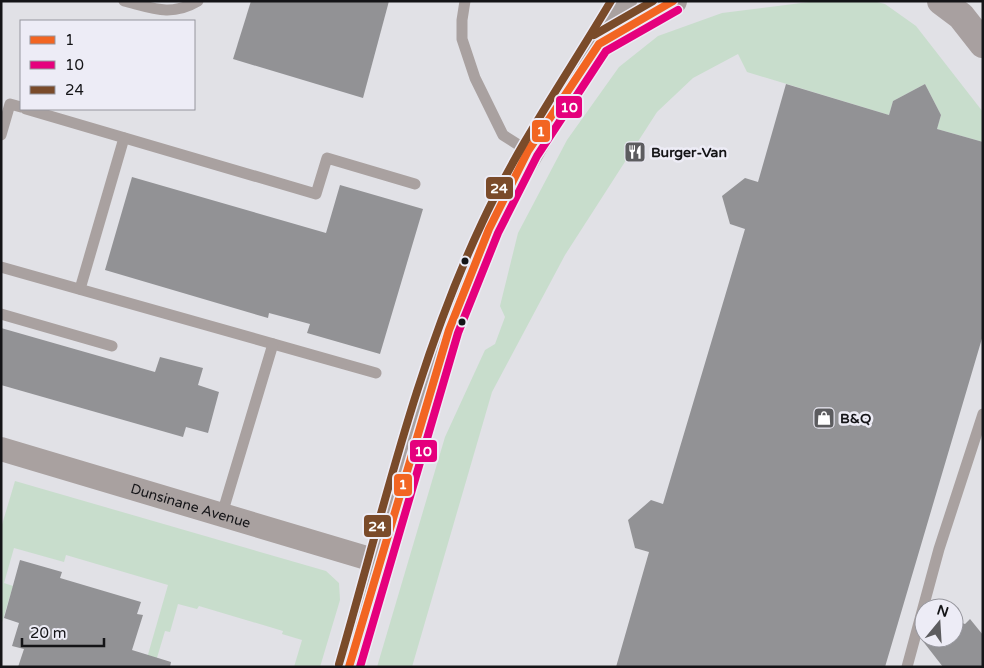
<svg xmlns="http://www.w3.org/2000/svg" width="984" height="668" viewBox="0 0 984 668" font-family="'Varela Round',sans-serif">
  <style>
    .green { fill: #c8ddcc }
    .building { fill: #929295 }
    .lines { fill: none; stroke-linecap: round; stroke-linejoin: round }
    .service { stroke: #a9a1a0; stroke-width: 11 }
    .minor { stroke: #a9a1a0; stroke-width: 24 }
    .tertiary { stroke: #a9a1a0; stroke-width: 28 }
    .secondary { stroke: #a8a0a0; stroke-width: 28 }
    .bus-1-casing { stroke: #edecf6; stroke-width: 11 }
    .bus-2-casing { stroke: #edecf6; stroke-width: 11 }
    .bus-3-casing { stroke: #edecf6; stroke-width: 11 }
    .bus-1 { stroke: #f26522; stroke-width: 8 }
    .bus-2 { stroke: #e5007d; stroke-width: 8 }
    .bus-3 { stroke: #7a4b2a; stroke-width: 8 }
    .bus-dot { fill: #141417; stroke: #edecf6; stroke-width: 2 }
    .labels { text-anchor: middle; stroke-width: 5; stroke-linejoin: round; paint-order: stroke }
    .poi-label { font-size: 14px; font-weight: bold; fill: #141417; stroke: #edecf6; text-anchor: start }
    .street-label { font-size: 14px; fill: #141417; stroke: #edecf6 }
    .line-badge { stroke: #edecf6; stroke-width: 2 }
    .badge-label { font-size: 14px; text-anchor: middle; font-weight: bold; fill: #fff }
  </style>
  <rect width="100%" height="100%" fill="#e1e1e6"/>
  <g class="green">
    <polygon points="817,1 873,1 885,4 916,26 983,112 983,142 937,129 941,115 925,84 893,101 889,115 747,72 738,54 693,78 657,112 565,255 492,392 412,667 377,667 445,437 485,350 495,344 505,317 500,306 518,233 567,140 619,67 658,36 722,13"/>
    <polygon points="15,481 326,571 339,583 340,600 320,667 294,667 302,640 282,634 283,631 199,606 197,609 178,604 170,632 165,631 156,661 147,658 168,585 66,555 64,562 14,548 4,583 13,586 1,626 1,528"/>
  </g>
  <g class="building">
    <polygon points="251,1 389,1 363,98 233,59"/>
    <polygon points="786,84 889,115 893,101 925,84 941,115 937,129 983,142 983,335 885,667 616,667 649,552 635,548 628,520 651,500 663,504 745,229 730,224 722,196 745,178 758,182"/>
    <polygon points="132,177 326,233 340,185 423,209 380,354 307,333 310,324 269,313 268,318 105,270"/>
    <polygon points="1,328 155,372 160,357 203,368 198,385 219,392 208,433 186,427 183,437 1,385"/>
    <polygon points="20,560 62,572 60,578 141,602 137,614 143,615 132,650 171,662 170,667 18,667 24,649 12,646 19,623 4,618"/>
    <polygon points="970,619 983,635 983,667 943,667 922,640 923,638 954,638 954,620 965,624"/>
  </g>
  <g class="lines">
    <g class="service">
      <path d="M124,1C152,8 171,17 198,1"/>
      <polyline points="465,1 462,20 462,39 475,78 503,135 528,151"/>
      <polyline points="26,109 316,194 327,158 415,184"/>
      <polyline points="1,135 10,104 21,107"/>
      <polyline points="1,267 376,373"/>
      <polyline points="80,289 124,138"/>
      <polyline points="1,314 112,346"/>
      <polyline points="222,514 273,344"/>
      <polyline points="907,667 939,549 983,414"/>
    </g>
    <path class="minor" id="s1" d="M1,449L380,562"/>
    <g class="tertiary">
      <polyline points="599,44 673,1"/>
      <path d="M349,667C392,522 427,366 490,229C526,148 579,77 623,1"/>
    </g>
    <polyline class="secondary" points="941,1 961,16 983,44"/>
    <g class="bus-1-casing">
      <polyline id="bus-1" points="349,667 449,330 489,229 528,151 599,44 673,1"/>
    </g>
    <g class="bus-2-casing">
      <polyline id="bus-2" points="360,667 458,333 498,233 537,156 606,51 678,10"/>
    </g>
    <g class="bus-3-casing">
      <g id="bus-3">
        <polyline points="594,35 653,1"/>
        <path d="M339,664C382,516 416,363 482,223C518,145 567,75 611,1"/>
      </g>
    </g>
    <use href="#bus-1" class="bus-1"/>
    <use href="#bus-2" class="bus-2"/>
    <use href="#bus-3" class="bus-3"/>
  </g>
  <defs>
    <g id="restaurant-square" transform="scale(1.125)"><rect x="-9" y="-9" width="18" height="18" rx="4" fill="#5c5c5f" stroke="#edecf6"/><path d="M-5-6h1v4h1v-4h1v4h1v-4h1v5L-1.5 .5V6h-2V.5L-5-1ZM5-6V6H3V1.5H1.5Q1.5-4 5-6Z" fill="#fff"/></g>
    <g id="shop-square" transform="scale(1.125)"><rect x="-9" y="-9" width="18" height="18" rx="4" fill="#5c5c5f" stroke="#edecf6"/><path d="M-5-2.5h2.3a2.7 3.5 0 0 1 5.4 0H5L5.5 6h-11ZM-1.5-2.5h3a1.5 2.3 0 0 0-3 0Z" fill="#fff"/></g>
  </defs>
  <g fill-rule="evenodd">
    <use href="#restaurant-square" x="635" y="152"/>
    <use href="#shop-square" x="824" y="418"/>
  </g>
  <g class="bus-dot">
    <circle cx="465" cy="261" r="4.5"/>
    <circle cx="462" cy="322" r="4.5"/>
  </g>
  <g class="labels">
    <g class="poi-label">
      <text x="651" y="157">Burger-Van</text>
      <text x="840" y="423">B&amp;Q</text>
    </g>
    <g class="street-label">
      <text dy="5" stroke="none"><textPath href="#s1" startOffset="198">Dunsinane Avenue</textPath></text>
    </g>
  </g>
  <g class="line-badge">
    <rect x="555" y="95" width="28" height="24" rx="5" fill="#e5007d"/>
    <rect x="531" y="119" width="20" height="24" rx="5" fill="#f26522"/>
    <rect x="485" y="176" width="29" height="24" rx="5" fill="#7a4b2a"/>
    <rect x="409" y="439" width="29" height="24" rx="5" fill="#e5007d"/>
    <rect x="393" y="473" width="20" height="24" rx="5" fill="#f26522"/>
    <rect x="363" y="514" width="29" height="24" rx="5" fill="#7a4b2a"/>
  </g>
  <g class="badge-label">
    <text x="569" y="112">10</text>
    <text x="541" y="136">1</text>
    <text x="499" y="193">24</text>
    <text x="423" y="456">10</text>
    <text x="403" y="489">1</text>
    <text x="377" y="531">24</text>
  </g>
  <rect width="984" height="668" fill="none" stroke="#141417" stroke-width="5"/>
  <rect x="20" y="20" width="175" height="90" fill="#edecf6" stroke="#96969d"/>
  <rect x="30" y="36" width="25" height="8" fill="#f26522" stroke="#96969d"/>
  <text x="65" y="45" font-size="15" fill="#141417">1</text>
  <rect x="30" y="61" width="25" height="8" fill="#e5007d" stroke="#96969d"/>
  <text x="65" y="70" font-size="15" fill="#141417">10</text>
  <rect x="30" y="86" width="25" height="8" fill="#7a4b2a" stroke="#96969d"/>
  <text x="65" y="95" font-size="15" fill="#141417">24</text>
  <g transform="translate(939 623) rotate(18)"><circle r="24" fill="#edecf6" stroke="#96969d"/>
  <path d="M0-4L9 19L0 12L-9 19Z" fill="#5c5c5f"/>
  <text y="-8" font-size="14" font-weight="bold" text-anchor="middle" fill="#141417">N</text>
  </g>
  <path d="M22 638v8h82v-8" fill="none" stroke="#141417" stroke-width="2.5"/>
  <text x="30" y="638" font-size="15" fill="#141417" stroke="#edecf6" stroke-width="4" paint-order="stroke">20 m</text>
</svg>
